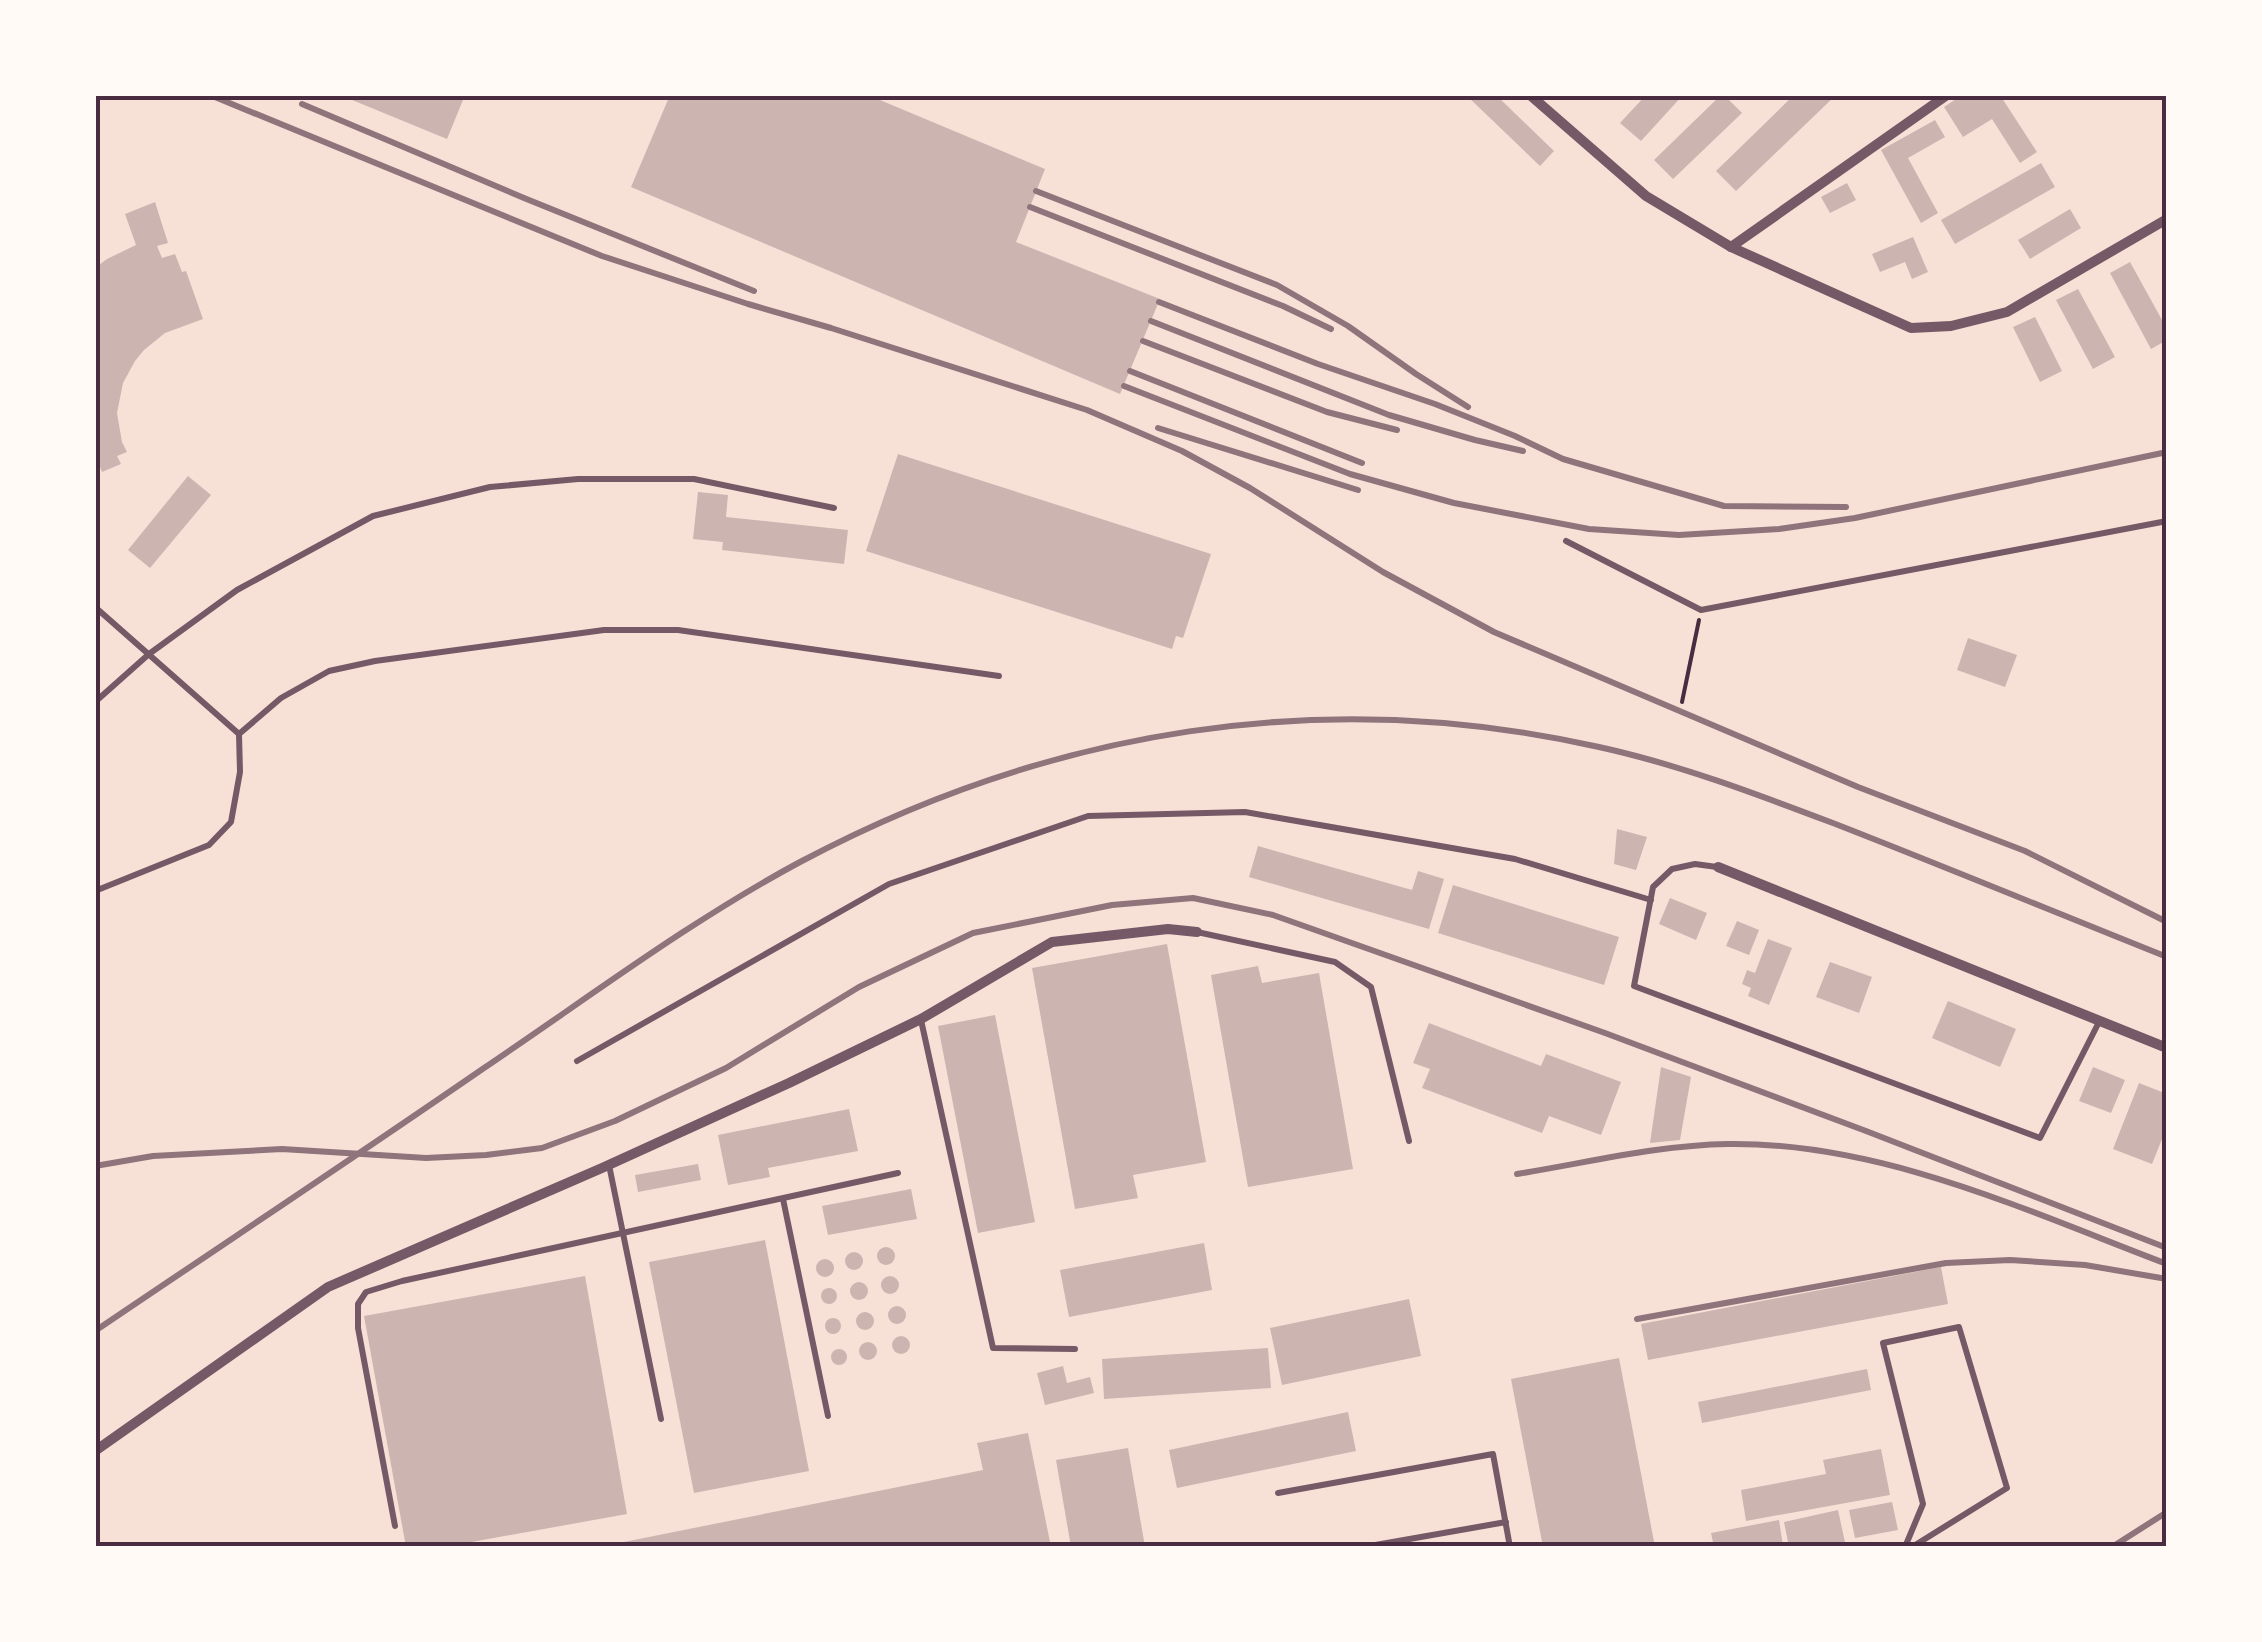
<svg xmlns="http://www.w3.org/2000/svg" width="2262" height="1642" viewBox="0 0 2262 1642" font-family="'Alegreya Sans',sans-serif">
  <style>
    .building { fill: #ccb4b1 }
    .lines { fill: none; stroke-linecap: round; stroke-linejoin: round }
    .path { stroke: #4a2c40; stroke-width: 4 }
    .service { stroke: #755966; stroke-width: 6 }
    .minor { stroke: #755966; stroke-width: 10 }
    .rail { stroke: #8f747c; stroke-width: 6 }
    .neatline { fill: none; stroke: #4a2c40; stroke-width: 4 }
  </style>
  <rect width="100%" height="100%" fill="#f7e1d7"/>
  <g class="building">
    <polygon points="340,95 465,95 447,139"/>
    <polygon points="670,95 868,95 1045,169 1016,242 1160,299 1120,394 631,187"/>
    <polygon points="1466,95 1496,95 1554,151 1540,166"/>
    <polygon points="1646,95 1683,95 1641,141 1620,123"/>
    <polygon points="1721,95 1724,95 1742,113 1673,179 1654,160"/>
    <polygon points="1794,95 1836,95 1736,191 1716,171"/>
    <polygon points="1962,95 2000,95 2037,152 2020,163 1992,119 1963,137 1944,107"/>
    <polygon points="1935,120 1945,137 1908,158 1938,213 1921,223 1881,150"/>
    <polygon points="2041,163 2055,187 1955,244 1941,220"/>
    <polygon points="1847,183 1856,200 1830,213 1821,197"/>
    <polygon points="155,202 168,243 157,246 162,258 175,254 182,272 186,271 203,319 165,333 144,350 135,361 123,383 117,413 122,442 127,452 117,456 121,464 102,472 99,464 95,465 95,268 107,259 136,245 125,214"/>
    <polygon points="2070,209 2081,228 2030,259 2018,240"/>
    <polygon points="1913,237 1928,272 1912,279 1905,262 1880,272 1872,254"/>
    <polygon points="2130,262 2167,329 2167,340 2151,349 2110,273"/>
    <polygon points="2078,289 2115,357 2093,369 2056,300"/>
    <polygon points="2035,317 2062,371 2040,382 2013,327"/>
    <polygon points="898,454 1211,554 1183,638 1176,636 1172,649 866,551"/>
    <polygon points="188,476 211,495 150,568 128,550"/>
    <polygon points="698,492 728,495 726,517 848,530 844,564 722,550 723,542 693,539"/>
    <polygon points="1968,638 2017,655 2005,687 1957,670"/>
    <polygon points="1617,829 1647,837 1636,870 1614,864"/>
    <polygon points="1258,846 1412,890 1418,871 1444,879 1429,929 1249,877"/>
    <polygon points="1453,885 1619,937 1604,985 1438,933"/>
    <polygon points="1670,898 1707,913 1696,940 1659,924"/>
    <polygon points="1737,921 1759,930 1749,955 1726,946"/>
    <polygon points="1768,939 1792,948 1769,1005 1748,996 1751,988 1742,984 1747,970 1755,973"/>
    <polygon points="1167,944 1206,1162 1133,1175 1138,1198 1075,1209 1032,968"/>
    <polygon points="1830,962 1872,977 1859,1013 1816,997"/>
    <polygon points="1258,966 1262,983 1319,973 1353,1169 1248,1187 1211,975"/>
    <polygon points="1948,1001 2016,1029 2000,1067 1932,1038"/>
    <polygon points="995,1015 1035,1222 978,1233 938,1026"/>
    <polygon points="1429,1023 1541,1066 1546,1054 1621,1082 1601,1135 1549,1116 1542,1133 1422,1088 1430,1069 1413,1063"/>
    <polygon points="1661,1067 1691,1077 1680,1140 1650,1143"/>
    <polygon points="2093,1067 2125,1080 2111,1113 2079,1101"/>
    <polygon points="2139,1083 2167,1094 2167,1142 2162,1139 2152,1164 2113,1149"/>
    <polygon points="849,1109 858,1151 768,1168 770,1177 728,1185 718,1135"/>
    <polygon points="698,1164 701,1180 638,1192 635,1175"/>
    <polygon points="911,1189 917,1219 828,1235 822,1206"/>
    <polygon points="765,1240 809,1471 694,1493 649,1262"/>
    <polygon points="1204,1243 1212,1290 1069,1317 1060,1270"/>
    <circle cx="886" cy="1256" r="9"/>
    <circle cx="854" cy="1261" r="9"/>
    <circle cx="825" cy="1268" r="9"/>
    <polygon points="1941,1267 1948,1304 1648,1360 1641,1324"/>
    <circle cx="890" cy="1285" r="9"/>
    <polygon points="585,1276 627,1514 444,1547 406,1547 364,1316"/>
    <circle cx="859" cy="1291" r="9"/>
    <circle cx="829" cy="1296" r="8"/>
    <polygon points="1409,1299 1421,1356 1282,1385 1270,1328"/>
    <circle cx="897" cy="1315" r="9"/>
    <circle cx="865" cy="1321" r="9"/>
    <circle cx="833" cy="1326" r="8"/>
    <circle cx="901" cy="1345" r="9"/>
    <circle cx="868" cy="1351" r="9"/>
    <polygon points="1268,1348 1271,1388 1104,1399 1102,1359"/>
    <circle cx="839" cy="1357" r="8"/>
    <polygon points="1619,1358 1655,1547 1543,1547 1511,1379"/>
    <polygon points="1063,1366 1067,1383 1090,1377 1094,1393 1045,1405 1037,1373"/>
    <polygon points="1867,1369 1871,1390 1702,1423 1698,1402"/>
    <polygon points="1348,1412 1356,1451 1177,1488 1169,1450"/>
    <polygon points="1028,1433 1051,1547 609,1547 609,1545 983,1470 977,1443"/>
    <polygon points="1128,1448 1145,1547 1071,1547 1056,1460"/>
    <polygon points="1881,1449 1890,1495 1746,1521 1741,1490 1826,1474 1823,1460"/>
    <polygon points="1892,1502 1898,1530 1855,1538 1849,1510"/>
    <polygon points="1838,1510 1846,1547 1789,1547 1784,1522"/>
    <polygon points="1779,1520 1783,1546 1714,1547 1711,1533"/>
  </g>
  <g class="lines">
    <polyline class="path" points="1682,702 1699,620"/>
    <g class="service">
      <polyline points="1566,541 1701,610 2167,521"/>
      <polyline points="95,607 239,734 240,772 231,822 209,845 95,891"/>
      <polyline points="95,702 149,654 237,590 373,516 490,487 578,479 694,479 834,508"/>
      <polyline points="239,734 281,698 329,671 375,661 604,630 678,630 999,676"/>
      <polyline points="1717,867 1695,864 1672,869 1653,887 1634,986 2040,1138 2099,1022"/>
      <polyline points="1197,932 1335,962 1371,987 1409,1141"/>
      <polyline points="921,1020 993,1348 1075,1349"/>
      <polyline points="577,1061 889,884 1088,816 1245,812 1515,859 1651,900"/>
      <polyline points="609,1165 661,1419"/>
      <polyline points="783,1199 828,1416"/>
      <polyline points="1278,1493 1493,1454 1510,1547"/>
      <polyline points="395,1526 358,1328 358,1304 366,1292 402,1281 898,1173"/>
      <polyline points="1364,1547 1506,1522"/>
      <polyline points="1905,1547 1923,1504 1883,1343 1959,1327 2007,1488 1912,1547"/>
    </g>
    <g class="minor">
      <polyline points="1530,95 1646,196 1731,247 1911,328 1951,326 2007,312 2167,219"/>
      <polyline points="1731,247 1947,95"/>
      <polyline points="1718,867 2167,1048"/>
      <polyline points="95,1451 328,1287 602,1168 789,1083 921,1019 1052,942 1168,929 1197,932"/>
    </g>
    <g class="rail">
      <polyline points="210,95 602,256 748,304 831,328 1087,410 1182,451 1250,488 1383,572 1494,632 1858,787 2025,851 2167,922"/>
      <polyline points="302,104 524,198 754,291"/>
      <polyline points="1036,191 1277,285 1348,326 1416,374 1468,407"/>
      <polyline points="1030,207 1283,306 1331,329"/>
      <polyline points="1159,302 1318,364 1435,404 1515,436 1563,459 1724,506 1846,507"/>
      <polyline points="1151,321 1389,415 1475,440 1523,451"/>
      <polyline points="1143,341 1327,412 1397,430"/>
      <polyline points="1130,371 1362,463"/>
      <polyline points="1124,386 1350,474 1393,486 1454,503 1589,529 1679,535 1779,529 1855,518 2167,452"/>
      <polyline points="1158,428 1358,490"/>
      <polyline points="95,1166 153,1156 282,1149 426,1158 486,1155 542,1148 615,1121 726,1068 859,987 973,933 1112,905 1193,898 1273,915 1605,1033 1866,1131 2167,1248"/>
      <path d="M1517,1174C1586,1163 1658,1145 1728,1144C1881,1142 2027,1211 2167,1264"/>
      <polyline points="1637,1319 1946,1263 2010,1260 2085,1265 2167,1279"/>
      <path d="M95,1331C225,1243 355,1157 484,1068C588,998 690,921 800,862C1050,729 1322,685 1599,747C1681,765 1759,795 1838,825C1948,868 2057,913 2167,957"/>
      <polyline points="2112,1547 2167,1512"/>
    </g>
  </g>
  <rect width="2262" height="1642" fill="none" stroke="#fffaf5" stroke-width="195"/>
  <rect x="98" y="98" width="2066" height="1446" class="neatline"/>
</svg>
